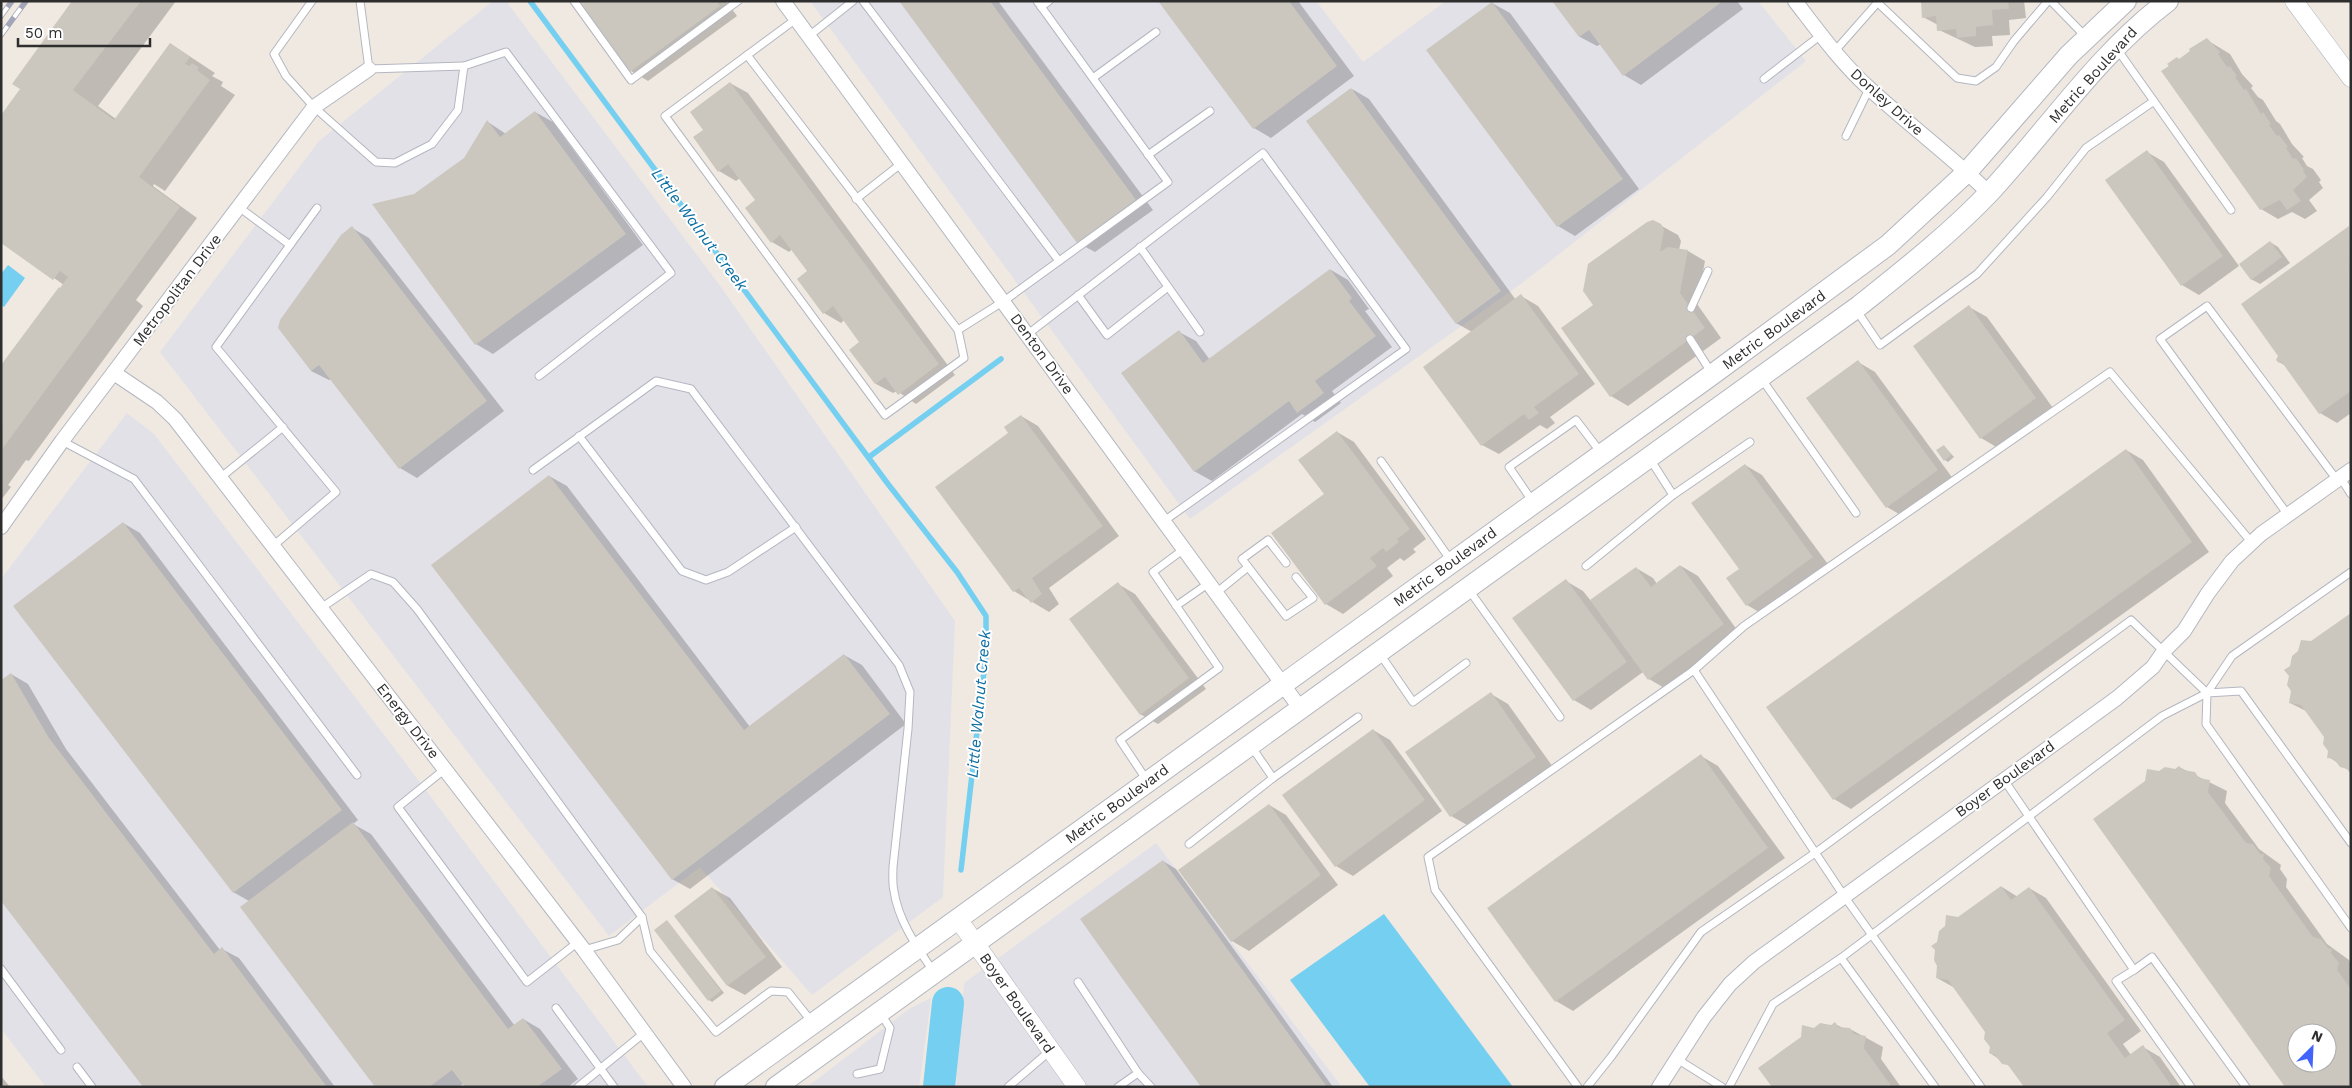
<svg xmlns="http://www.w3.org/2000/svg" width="2352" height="1088" viewBox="0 0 2352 1088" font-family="'Work Sans',sans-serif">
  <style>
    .industrial { fill: #e3e1e8 }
    .water { fill: #75cff0 }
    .shadow { fill: #0003; fill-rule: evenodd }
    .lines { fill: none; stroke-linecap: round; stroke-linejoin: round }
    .stream { stroke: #75cff0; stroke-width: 5.5 }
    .river { stroke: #75cff0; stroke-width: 32 }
    .building { fill: #cbc7bf; fill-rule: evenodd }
    .service-casing { stroke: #b4b7c1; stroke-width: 9 }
    .minor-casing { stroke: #b4b7c1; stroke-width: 16 }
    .tertiary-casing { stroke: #b4b7c1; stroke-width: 19 }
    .secondary-casing { stroke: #b4b7c1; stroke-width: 22 }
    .service { stroke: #fff; stroke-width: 7 }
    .minor { stroke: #fff; stroke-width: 14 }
    .tertiary { stroke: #fff; stroke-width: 18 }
    .secondary { stroke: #fff; stroke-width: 20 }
    .rail-casing { stroke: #a3a6b8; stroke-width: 5.5 }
    .rail { stroke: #fff; stroke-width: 4; stroke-dasharray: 11; stroke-linecap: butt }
    .labels { text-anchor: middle; stroke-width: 4; stroke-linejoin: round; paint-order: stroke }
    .street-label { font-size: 15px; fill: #2e2e2e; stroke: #fff }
    .water-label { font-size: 16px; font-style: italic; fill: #0d6fa3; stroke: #fff }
  </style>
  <rect width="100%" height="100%" fill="#efe9e1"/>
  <g class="industrial">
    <polygon points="493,1 506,1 721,287 955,621 943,897 812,995 700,867 609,936 160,352 319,141"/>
    <polygon points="810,1 1316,1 1363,62 1446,1 1758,1 1806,61 1522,283 1190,519"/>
    <polygon points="127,413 154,434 410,769 648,1087 46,1087 1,1029 1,579"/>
    <polygon points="1156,843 1342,1087 956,1087 964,983"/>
    <polygon points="931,998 919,1087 807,1087 909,1009"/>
  </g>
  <g class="water">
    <polygon points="8,265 25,278 4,307 1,305 1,274"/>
    <polygon points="1384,914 1513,1087 1370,1087 1290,980"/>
  </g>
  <g class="shadow">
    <polygon points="74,1 176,1 98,106 116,119 171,44 215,73 212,76 223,82 221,86 235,95 165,191 154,184 153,186 197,218 136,300 143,306 29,461 26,460 8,485 11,487 1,500 1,367 64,285 1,241 22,89"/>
    <polygon points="582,1 726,1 737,16 648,81 631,71 580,3"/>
    <polygon points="901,1 998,1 1153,210 1095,252 1078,243"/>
    <polygon points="1160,1 1298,1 1354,76 1271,138 1254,128"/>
    <polygon points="1554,1 1737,1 1743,9 1641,85 1624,75 1601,44 1597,46 1580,37"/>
    <polygon points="1922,1 2024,1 2026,18 2009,20 2010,35 1992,36 1993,46 1975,47 1939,30 1938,25 1923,17"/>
    <polygon points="1492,3 1510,13 1639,189 1575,236 1558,226"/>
    <polygon points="2207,40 2230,54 2242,74 2253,86 2251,88 2258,97 2263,100 2276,121 2280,124 2292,144 2304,157 2302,158 2307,166 2313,169 2321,180 2319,182 2323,188 2309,200 2317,211 2305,219 2292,212 2278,219 2261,209 2163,71 2177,59 2180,60 2199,43"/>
    <polygon points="730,83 748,93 955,375 916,404 897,391 893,393 876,384 851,350 861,343 844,320 841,323 824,313 809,272 792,249 789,252 772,242 757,201 740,178 736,181 719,171 704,130"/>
    <polygon points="1352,89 1369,99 1516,300 1521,296 1538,306 1595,384 1550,417 1555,423 1547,429 1540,425 1499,454 1482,445 1472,332 1456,323"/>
    <polygon points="535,112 553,122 643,245 493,354 476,344 415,195 465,159 488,122 506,134"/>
    <polygon points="2147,152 2164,162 2239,266 2199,295 2182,285"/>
    <polygon points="1660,225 1678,235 1681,241 1679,250 1688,251 1705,261 1697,304 1721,338 1628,406 1611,396 1595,306"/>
    <polygon points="352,228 369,238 504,411 417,478 400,468 331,379 329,380 311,371"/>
    <polygon points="2349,228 2351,413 2337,423 2320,413 2286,366 2279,362 2279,356 2242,304"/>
    <polygon points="2270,242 2278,247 2290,263 2260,284 2251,279"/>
    <polygon points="1331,270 1348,280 1369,309 1365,311 1392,347 1332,391 1341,403 1315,422 1302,414 1212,481 1194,471 1179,332 1196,341 1210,360"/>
    <polygon points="1969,307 1987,317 2053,408 1998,448 1981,438"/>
    <polygon points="1858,362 1875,372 1954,480 1904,517 1887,507"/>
    <polygon points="1021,416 1038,426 1119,536 1049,588 1059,604 1049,612 1014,591 1010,433"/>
    <polygon points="1337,432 1354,442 1426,539 1413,549 1416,552 1404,561 1400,558 1387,568 1393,576 1343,614 1326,604 1325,494"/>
    <polygon points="1944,446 1954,457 1948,462 1945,460"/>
    <polygon points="2126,450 2143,460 2209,552 1851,809 1834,799"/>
    <polygon points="1745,465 1762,475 1830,567 1764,615 1747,605 1741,569"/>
    <polygon points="549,476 567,486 750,727 844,655 862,665 906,724 690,889 672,879"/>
    <polygon points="123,523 140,533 358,820 353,824 371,834 515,1026 523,1019 540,1029 578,1079 568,1087 467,1087 464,1083 459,1087 376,1087 249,901 233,892"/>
    <polygon points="1681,566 1698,576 1740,634 1666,689 1649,679 1643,672 1591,710 1574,700 1566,581 1583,591 1591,601 1636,568 1653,578 1657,584"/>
    <polygon points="1118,584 1135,594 1206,689 1158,724 1140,714"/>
    <polygon points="2312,643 2351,772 2329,757 2329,751 2325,736 2308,712 2290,703"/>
    <polygon points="11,674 28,684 66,749 220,950 222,949 239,958 335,1087 144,1087"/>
    <polygon points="1491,694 1508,704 1553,767 1469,826 1451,816"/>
    <polygon points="1373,730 1390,740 1442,811 1353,876 1336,866"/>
    <polygon points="1701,756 1718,766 1785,858 1573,1011 1556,1001"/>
    <path d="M2179,767L2227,791L2225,803L2259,849L2281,865L2280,869L2287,879L2286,887L2327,944L2349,960L2351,967V1087H2287L2160,773L2176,770ZM2297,1033H2327V1063H2297Z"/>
    <polygon points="1269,805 1286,815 1338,885 1249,951 1232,941"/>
    <polygon points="1163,861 1176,869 1333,1087 1202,1087"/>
    <polygon points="2002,887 2018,897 2029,888 2046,898 2141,1031 2123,1044 2131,1055 2143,1047 2160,1057 2181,1087 2025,1087 2012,1068 1990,1053 1991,1047 1986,1032 1955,988 1937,978 1938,942 1959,918"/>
    <polygon points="712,888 730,898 782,967 745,995 728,986"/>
    <polygon points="667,921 724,993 712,1002 709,1000"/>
    <polygon points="1835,1024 1843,1028 1850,1029 1883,1047 1881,1059 1901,1087 1773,1087 1815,1029 1831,1027"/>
    <polygon points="1,1076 10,1087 1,1087"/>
  </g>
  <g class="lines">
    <g class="stream">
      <polyline points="530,1 888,484 957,572 986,616 986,654 961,870"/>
      <polyline points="869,457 1001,359"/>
    </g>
    <polyline class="river" points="939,1087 948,1003"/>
  </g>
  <g class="building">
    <polygon points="72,1 141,1 73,90 114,120 170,43 190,57 185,64 190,66 192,63 199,67 197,70 210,80 139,177 180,207 3,448 1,365 59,287 60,288 68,277 60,271 53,280 1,243 1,115 20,89 12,84"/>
    <polygon points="580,1 717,1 720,6 630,72 578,2"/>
    <polygon points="899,1 990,1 1136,200 1077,243"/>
    <polygon points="1158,1 1289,1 1337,66 1253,129"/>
    <polygon points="1552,1 1723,1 1623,76 1589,30 1579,37"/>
    <polygon points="1921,1 2008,1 2009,9 1992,10 1993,25 1976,27 1976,36 1957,38 1956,29 1937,31 1936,16 1922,18"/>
    <polygon points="1492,2 1623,179 1557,227 1426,50"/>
    <polygon points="2207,38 2220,52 2218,54 2227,67 2230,66 2237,76 2235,77 2244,90 2246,89 2261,114 2263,112 2271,124 2269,125 2277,136 2279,135 2288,147 2286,148 2293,159 2296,158 2304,170 2303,171 2307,177 2293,190 2301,201 2287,210 2280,200 2260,210 2161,71 2169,66 2167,64 2177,57 2179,59 2190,51 2189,49"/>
    <polygon points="730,82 939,364 898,395 885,377 875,384 849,350 859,342 833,306 823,314 797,279 807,271 780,235 771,243 745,208 755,200 728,164 718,172 693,137 703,130 690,112"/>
    <polygon points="1351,88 1501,291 1456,324 1306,121"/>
    <polygon points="535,111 626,234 475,345 372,204 414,194 464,158 487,120 500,137"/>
    <polygon points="2147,150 2223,256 2181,286 2105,180"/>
    <polygon points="1653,220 1661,224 1664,230 1660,252 1668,247 1688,250 1680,293 1705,328 1610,397 1561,328 1593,305 1583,291 1588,264 1647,222"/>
    <polygon points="352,226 487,401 399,469 319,365 311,371 278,328 280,320 341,235"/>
    <polygon points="2349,226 2351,391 2319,414 2281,361 2279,363 2276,360 2278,356 2241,304"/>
    <polygon points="2270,241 2282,257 2251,280 2239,264"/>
    <polygon points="1330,269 1352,298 1349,301 1376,336 1315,381 1324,393 1297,413 1289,401 1194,472 1121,373 1179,330 1203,363"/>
    <polygon points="1521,294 1579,374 1534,407 1539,413 1529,420 1524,414 1481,446 1423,367"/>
    <polygon points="1969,305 2036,398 1980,439 1913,346"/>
    <polygon points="1858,360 1938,470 1886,508 1806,398"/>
    <polygon points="1021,415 1103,526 1032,578 1042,594 1031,603 1019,588 1013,592 935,487 1008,433 1004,427"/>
    <polygon points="1337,431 1410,529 1397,539 1399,542 1386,552 1383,548 1370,558 1377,566 1325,605 1271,533 1324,494 1298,460"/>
    <polygon points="1944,445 1951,455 1944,461 1936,450"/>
    <polygon points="2126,449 2192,542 1833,800 1766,707"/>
    <polygon points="1745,464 1813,557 1746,606 1726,578 1739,569 1691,503"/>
    <polygon points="549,475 744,730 844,654 890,714 672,880 431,565"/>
    <polygon points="123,522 342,810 233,893 13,606"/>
    <polygon points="1680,565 1724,624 1648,680 1590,600 1636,567 1651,587"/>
    <polygon points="1566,579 1627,662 1573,701 1512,618"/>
    <polygon points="1118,582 1189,678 1140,715 1069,619"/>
    <polygon points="2351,613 2351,774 2347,769 2340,767 2334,759 2327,758 2328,751 2323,744 2324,737 2301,705 2289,703 2291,691 2287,685 2289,676 2284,670 2290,666 2292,656 2298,651 2301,640 2311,641"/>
    <polygon points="11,673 49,738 214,954 222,947 327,1087 143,1087 1,901 1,680"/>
    <polygon points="1491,692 1536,757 1450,817 1405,752"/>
    <polygon points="1373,729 1425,800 1335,867 1282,795"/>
    <polygon points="1701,754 1768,848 1555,1002 1487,908"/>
    <path d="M2179,766L2183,770L2195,772L2199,778L2210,780L2208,792L2246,843L2253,844L2260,854H2264L2263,859L2271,868L2269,876L2313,937L2321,939L2328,948L2332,949L2331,953L2339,963L2337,970L2351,989V1087H2285L2093,819L2145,781L2147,769L2159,771L2165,767L2175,769ZM2297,1033H2327V1063H2297Z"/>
    <polygon points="1269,804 1321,875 1231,942 1178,870"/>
    <polygon points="353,822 508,1029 523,1018 562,1069 537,1087 465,1087 452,1070 429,1087 375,1087 240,907"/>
    <polygon points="1163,860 1327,1087 1201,1087 1124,981 1080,919"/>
    <polygon points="2001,886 2011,900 2029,887 2125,1020 2107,1033 2125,1058 2143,1045 2172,1087 2024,1087 2008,1065 2002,1064 1995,1055 1989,1053 1990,1047 1984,1039 1985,1032 1948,980 1936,978 1937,966 1934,960 1935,950 1931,946 1937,942 1939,931 1945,926 1946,915 1958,917"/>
    <polygon points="712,887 766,957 727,986 674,916"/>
    <polygon points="667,920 721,991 708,1001 654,930"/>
    <polygon points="1835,1022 1838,1027 1850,1028 1854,1034 1866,1036 1864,1048 1892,1087 1772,1087 1758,1068 1801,1037 1802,1025 1814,1028 1820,1023 1831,1025"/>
  </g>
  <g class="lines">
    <g class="service-casing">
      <g id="service">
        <polyline points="312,1 274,54 286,76 314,107 376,162 395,163 432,144 458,110 464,66 369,69 360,1"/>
        <polyline points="574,1 631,80 738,1"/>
        <polyline points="863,1 1059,261"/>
        <polyline points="2051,1 2086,37"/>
        <polyline points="1878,3 1957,78 1976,81 1996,67 2014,41 2048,1"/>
        <polyline points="1041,7 1049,1"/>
        <polyline points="796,19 665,116 885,415 964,358 958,330 1004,301 1168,182 1037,1"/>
        <polyline points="809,36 853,1"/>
        <polyline points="2117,49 2231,210"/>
        <polyline points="1834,52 1879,1"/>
        <polyline points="747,55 958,330"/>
        <polyline points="464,66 506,52 671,273 539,376"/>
        <polyline points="1093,78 1156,32"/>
        <polyline points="1764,79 1821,35"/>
        <polyline points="1846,136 1869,89"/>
        <polyline points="1148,155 1210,111"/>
        <polyline points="856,199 902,163"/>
        <polyline points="240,208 290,245 216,347 336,492 273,546"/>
        <polyline points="290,245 317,208"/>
        <polyline points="1140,247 1200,332"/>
        <polyline points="1078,295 1107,335 1168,287"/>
        <polyline points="1691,308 1708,271"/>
        <polyline points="1857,311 1880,345 1977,274 2047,197 2086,148 2154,101"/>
        <polyline points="1028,334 1263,153 1406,349 1164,521"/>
        <polyline points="1690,339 1711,372"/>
        <polyline points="1761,378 1856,513"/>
        <polyline points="579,436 682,571 706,580 728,572 796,527"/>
        <polyline points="62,441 134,479 357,775"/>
        <polyline points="1650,459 1673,495 1750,442"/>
        <polyline points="1381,461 1452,562"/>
        <path d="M533,470L656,381L691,389L899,665L910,692L908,729L893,867C893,875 892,883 894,891C898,920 917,947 933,971"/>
        <polyline points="2340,477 2351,494"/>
        <polyline points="220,478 283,427"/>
        <polyline points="1533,502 1509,467 1576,420 1602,454"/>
        <polyline points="2288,515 2160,339 2207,306 2337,480"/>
        <polyline points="1286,563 1268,540 1242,559 1286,616 1313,598 1296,577"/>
        <polyline points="1586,566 1673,495"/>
        <polyline points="1469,590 1560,717"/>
        <polyline points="1216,593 1248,567"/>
        <polyline points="1176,606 1209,583"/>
        <polyline points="321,608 371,574 393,582 417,609 642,917 650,951 716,1032 771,991 788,992 812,1022"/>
        <polyline points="1380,654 1413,702 1466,663"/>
        <polyline points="1694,670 1844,896 1981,1087"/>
        <polyline points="2207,693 2206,724 2351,928"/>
        <polyline points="1251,746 1273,778 1358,717"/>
        <polyline points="445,769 398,807 527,982 578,942"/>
        <polyline points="1146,779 1120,740 1219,668 1153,572 1184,549"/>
        <polyline points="2004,780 2134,970 2152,957 2246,1087"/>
        <polyline points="1189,844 1273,778"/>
        <polyline points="584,950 618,940 642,917"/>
        <polyline points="1841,958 1935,1087"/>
        <polyline points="1,969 61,1050"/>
        <polyline points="2134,970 2116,981 2191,1087"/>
        <polyline points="1078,982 1138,1073"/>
        <polyline points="556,1008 614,1087"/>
        <polyline points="1677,1059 1722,1087"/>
        <polyline points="77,1067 92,1087"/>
        <polyline points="857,1074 880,1069 890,1028 881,1014"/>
        <polyline points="578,1087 644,1033"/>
        <polyline points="1008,1087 1051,1050"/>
        <polyline points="1118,1087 1138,1073 1151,1087"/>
        <polyline points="1578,1087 1435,890 1428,857 1694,670 1744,626 2110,372 2252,543"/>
        <polyline points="1587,1087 1611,1057 1701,932 1815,853 2131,620 2207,693 2241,691 2351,843"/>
        <polyline points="1729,1087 1773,1004 1841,958 2162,716 2207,693 2232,656 2351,572"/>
      </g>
    </g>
    <g class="minor-casing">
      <g id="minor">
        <polyline points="783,1 1300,708"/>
        <path d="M1795,1C1819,32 1841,63 1870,89C1909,125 1951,156 1989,193"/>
        <polyline points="114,373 157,402 175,419 584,950 684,1087"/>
        <polyline points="1,527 62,441 314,107 369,69"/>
        <polyline points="1659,1087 1704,1017 1730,984 1754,962 2117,698 2153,667 2164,651 2184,631 2208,593 2232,561 2261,534 2351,470"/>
      </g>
    </g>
    <g class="tertiary-casing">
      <g id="tertiary">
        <polyline points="2294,1 2351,78"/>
        <polyline points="958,919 1077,1087"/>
      </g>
    </g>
    <g class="secondary-casing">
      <g id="secondary">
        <polyline points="725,1087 1713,374 1888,245 1967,172 2069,55 2126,1"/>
        <path d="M776,1087L1859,306C1904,270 1950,234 1990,192C2049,128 2098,54 2168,1"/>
      </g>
    </g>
    <use href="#service" class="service"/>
    <use href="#minor" class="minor"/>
    <use href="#tertiary" class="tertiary"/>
    <use href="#secondary" class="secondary"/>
    <g class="rail-casing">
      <g id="rail">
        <polyline points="1,16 12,1"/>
        <polyline points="1,35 26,1"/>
      </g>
    </g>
    <use href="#rail" class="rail"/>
  </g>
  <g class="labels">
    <g class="street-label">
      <text transform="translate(2093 75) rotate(-48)" y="5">Metric Boulevard</text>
      <text transform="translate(1887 102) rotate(42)" y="5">Donley Drive</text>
      <text transform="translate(177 290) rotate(-53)" y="5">Metropolitan Drive</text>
      <text transform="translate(1774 330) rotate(-36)" y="5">Metric Boulevard</text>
      <text transform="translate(1042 354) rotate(54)" y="5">Denton Drive</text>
      <text transform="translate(1445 567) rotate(-36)" y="5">Metric Boulevard</text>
      <text transform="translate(408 721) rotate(52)" y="5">Energy Drive</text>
      <text transform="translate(2005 779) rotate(-36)" y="5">Boyer Boulevard</text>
      <text transform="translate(1117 804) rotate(-36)" y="5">Metric Boulevard</text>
      <text transform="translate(1017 1003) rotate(55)" y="5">Boyer Boulevard</text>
    </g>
    <g class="water-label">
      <text transform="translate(700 229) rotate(53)" y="6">Little Walnut Creek</text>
      <text transform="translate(978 704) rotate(-85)" y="6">Little Walnut Creek</text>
    </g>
  </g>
  <rect width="2352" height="1088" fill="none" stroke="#2e2e2e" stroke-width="5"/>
  <g transform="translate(2312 1048) rotate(24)"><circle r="24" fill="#ffffff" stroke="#ababab"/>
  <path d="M0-4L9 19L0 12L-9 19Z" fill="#4264fb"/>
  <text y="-8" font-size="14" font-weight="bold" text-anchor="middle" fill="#2e2e2e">N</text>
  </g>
  <path d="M18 38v8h132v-8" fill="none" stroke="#2e2e2e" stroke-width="2.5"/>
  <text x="25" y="38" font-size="15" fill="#2e2e2e" stroke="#ffffff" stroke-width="4" paint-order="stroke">50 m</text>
</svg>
